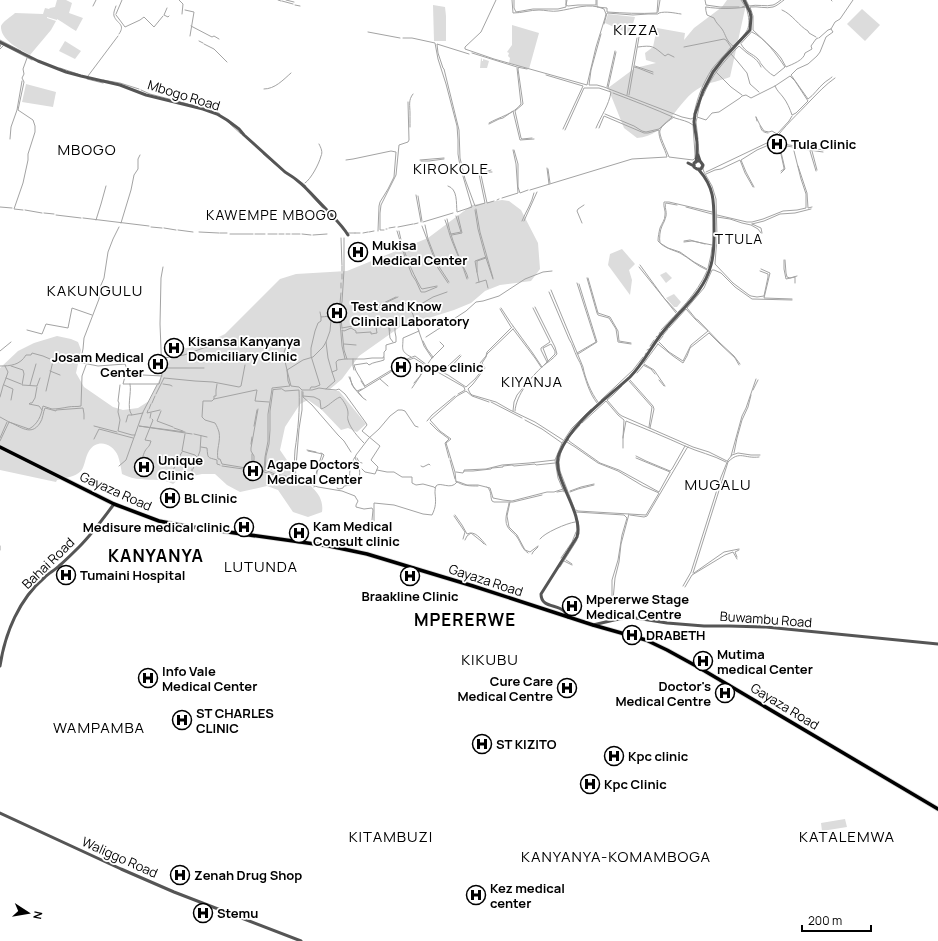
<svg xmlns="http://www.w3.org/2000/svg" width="938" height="941" viewBox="0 0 938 941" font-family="Manrope,sans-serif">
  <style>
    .green { fill: #dcdcdc }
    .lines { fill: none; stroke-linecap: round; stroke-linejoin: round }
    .stream { stroke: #a3a3a3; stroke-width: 1 }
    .primary-casing { stroke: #dbdbdb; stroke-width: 5 }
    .tertiary { stroke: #555; stroke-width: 3 }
    .primary { stroke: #000; stroke-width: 3.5 }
    .labels { text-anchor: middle; stroke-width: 3.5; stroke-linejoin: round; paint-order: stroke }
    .street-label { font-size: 13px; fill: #000; stroke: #fff }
    .poi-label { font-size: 13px; font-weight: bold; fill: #000; stroke: #fff; text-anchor: start }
    .neighbourhood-label { font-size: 14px; letter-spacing: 1px; fill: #000; stroke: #fff }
    .quarter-label { font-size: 15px; letter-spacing: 1px; fill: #000; stroke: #fff }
    .district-label { font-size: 17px; font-weight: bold; letter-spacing: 1px; fill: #000; stroke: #fff }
  </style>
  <rect width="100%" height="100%" fill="#fff"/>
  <g class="green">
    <path d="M57,0H66L72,3L69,13L83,18L76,31C69,27 64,23 57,19V20L47,17V18L56,21L51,30L30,55C21,50 0,40 1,26C3,21 11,17 15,13L43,14L45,8L49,9L50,8L55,7Z"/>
    <path d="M727,0H747L730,77C722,80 708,83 701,87C676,100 669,136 637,138L624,128L608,88L635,68L656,63L646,60L645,53L653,47L657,28L685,33L684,40L694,28L722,7Z"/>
    <polygon points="433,5 445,7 446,16 446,41 434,41"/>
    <polygon points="862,9 880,25 865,41 847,24"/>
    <polygon points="608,14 635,17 630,34 605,23"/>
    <polygon points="512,25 539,33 529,69 509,63 510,58 508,56 509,53 507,52 512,45"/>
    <polygon points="65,41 81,51 75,59 59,51"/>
    <polygon points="481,58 482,59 482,61 483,61 483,59 489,61 487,68 480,68"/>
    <polygon points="26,84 56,92 53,107 22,102"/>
    <path d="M502,200L509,201L521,210L538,243L540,269L531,281L500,285L485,291L471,303L454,310L400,327L359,356L342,379L329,390L339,391L366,424L357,432L348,428L341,430L321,409L308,400L300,404L285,427L280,450C285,457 290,465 295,471C306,484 325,492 322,512L308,517L293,512L278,490L267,486L240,492L227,485L215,474H202L179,479L173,484C163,478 152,481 141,479C135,479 128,477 122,474C121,468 120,462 118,456C113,443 97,438 89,451C85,457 85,466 81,471C75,477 65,478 57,480L56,482L0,470V368L18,351L34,343L57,336L71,339L78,342L81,350L76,373L84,387L113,407L123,410L138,408L149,401L168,362L179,350L209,342L225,334L280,279L296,274L347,271L428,238L472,205Z"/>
    <polygon points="622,249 635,264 629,270 632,280 630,295 608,265 610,254"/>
    <polygon points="666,272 672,278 666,283 660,275"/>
    <polygon points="674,294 681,302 677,307 674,307 666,298"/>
    <polygon points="845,819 847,827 822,831 821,823"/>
  </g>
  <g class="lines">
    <g class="stream">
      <polyline points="179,0 183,4 182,14"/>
      <polyline points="278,0 281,1"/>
      <polyline points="286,0 294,2"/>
      <path d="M496,0L481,32L465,47V49L494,59L587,85L596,47L605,18L606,14L604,9C589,2 573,9 558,11C552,12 545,10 539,10C530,10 522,13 513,13L512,0"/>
      <polyline points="514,0 514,8 516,12 533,9 558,9 566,7 566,0"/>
      <polyline points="567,0 566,5 568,6 578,5 596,5 596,0"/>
      <path d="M597,0V7L607,8V12C623,13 640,14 657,13L658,0"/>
      <polyline points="705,0 706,5 720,7 739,7"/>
      <polyline points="741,0 745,6 742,7"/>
      <path d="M746,0L749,6C757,4 766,7 773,5C776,4 778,2 781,0"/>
      <path d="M784,0C781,2 777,6 773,7C766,9 758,6 750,7L753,16V30L776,52L781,58L786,67C793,64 804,60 805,53L812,49L811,46L816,39L818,38"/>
      <polyline points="831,0 832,1"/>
      <polyline points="282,1 293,4"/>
      <polyline points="295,5 300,6"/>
      <polyline points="93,6 96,0"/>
      <path d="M116,6C115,9 113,13 114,16C117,24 126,24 119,34"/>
      <path d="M706,7C719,9 733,9 746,7C753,29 747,32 733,46C726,41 726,35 722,29C719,25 716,23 714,18L707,15L706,11Z"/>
      <polyline points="167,8 164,15 168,17 169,16"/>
      <polyline points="185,10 194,12 190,36"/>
      <path d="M782,10C792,14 799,26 808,31L809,33L816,37"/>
      <polyline points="658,12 660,0"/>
      <polyline points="116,14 122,0"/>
      <polyline points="116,15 125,27 140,20 144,17 154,27 163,16"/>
      <path d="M604,24L607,13L633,15L648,14H658L659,13C666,11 674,13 681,14"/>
      <polyline points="191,26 212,37 214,36 219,39"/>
      <path d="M831,29L833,32L826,37L820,52L817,56L808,64L797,69L791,75L808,99C814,95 818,88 824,83C826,81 830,79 832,77"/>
      <polyline points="368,32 400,38"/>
      <path d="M752,32C766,39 776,54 785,67L774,76C769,73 765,69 762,65C758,60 762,64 758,59C752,53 746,53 741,44Z"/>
      <polyline points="601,34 591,70 589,85 597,85 604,87 682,117 691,119 693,118"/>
      <path d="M403,38H412L435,43L438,59L446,84L457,126L458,140V154L460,166L472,207L457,212C456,203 458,189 448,186"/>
      <polyline points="819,38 828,30 831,29 835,22 840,19 853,0"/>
      <polyline points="0,40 21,51"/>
      <polyline points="199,41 203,43"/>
      <polyline points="0,44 1,44 0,47"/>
      <polyline points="1,44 32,60"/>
      <polyline points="204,44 214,49 227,62"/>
      <path d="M638,47C653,45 653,46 665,56L668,54L674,57"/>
      <path d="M684,47L724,39L726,40L731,47C725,55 718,61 712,69C703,83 697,98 694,114"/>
      <polyline points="0,49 4,45"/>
      <polyline points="472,53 517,67 527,69"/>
      <polyline points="469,54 437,44 438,53 443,68 444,69 459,130 460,158 465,179 475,206 485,203 479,174 491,170"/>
      <polyline points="731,54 738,62 747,73 750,84 759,92"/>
      <polyline points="635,66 653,72"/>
      <polyline points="519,67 518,69 523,104 515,111 521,138 522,139 532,138"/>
      <polyline points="634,67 638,68 653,74"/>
      <polyline points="60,68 78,74"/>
      <polyline points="716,72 731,87 742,95"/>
      <polyline points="546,75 583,86 563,129"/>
      <polyline points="88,76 118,36"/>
      <polyline points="87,79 103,83"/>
      <polyline points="103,80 120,83 139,89"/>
      <polyline points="607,87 615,51"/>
      <polyline points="608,88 616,52"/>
      <path d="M264,89C275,89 283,80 291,73"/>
      <polyline points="141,90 150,94 196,106"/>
      <path d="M613,93C634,101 655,109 675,118C681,120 688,121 693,125L695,154V158L693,160L669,157C667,151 658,134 660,130C662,125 670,120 674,117"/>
      <polyline points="627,95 637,38"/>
      <polyline points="629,95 639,37"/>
      <path d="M703,96C711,76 724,61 739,46C742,48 744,51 747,53C753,57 758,60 761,67"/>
      <path d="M700,103L697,117L706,120L712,113L719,112L740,98L742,96L746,95L751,98L775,86L790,76L795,81L808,101L796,113L792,115C790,109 787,102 783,97C780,93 777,91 775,86"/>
      <polyline points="214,112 217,112 220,114"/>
      <polyline points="605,114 634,126 642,131 646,132 659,129 672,117"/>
      <polyline points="756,117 760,125 764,131 769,132 772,131 777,134 789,121 792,116"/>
      <polyline points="756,117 757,121"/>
      <polyline points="697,118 696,122 698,139"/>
      <path d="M489,123C499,117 514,114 521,104L517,68"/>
      <polyline points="230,124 241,134"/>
      <polyline points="489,124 499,119 503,118 513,111 520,140 534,139"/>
      <path d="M760,126C762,131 762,132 768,133"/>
      <path d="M410,127C410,122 410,118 410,113C410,106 408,100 413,94"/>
      <path d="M565,130L584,88H599L611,92C609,105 601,116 596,128"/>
      <polyline points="10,139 11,127 17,110 22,81"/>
      <polyline points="698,144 699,154"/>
      <polyline points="779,145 784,168 784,169 781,171"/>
      <polyline points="781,145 781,152 785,169 781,173"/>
      <polyline points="794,149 795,148 823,152"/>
      <polyline points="514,150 518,164 518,187 520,193 528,190"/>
      <path d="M824,150L775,143L774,141C784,126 798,114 810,101C818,93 825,85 835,78"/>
      <polyline points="810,151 816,171"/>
      <polyline points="812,151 817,170"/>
      <polyline points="263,154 277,166"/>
      <polyline points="346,160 353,159 391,151 396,152 394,177 388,189 380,202 379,206 378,231"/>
      <polyline points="420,160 444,158"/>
      <polyline points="421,161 429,161 444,159"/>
      <polyline points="704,166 703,169 704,172 712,186 716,199 717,237 715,264 733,283 749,295 751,296 757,297 764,296 768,277 768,274 760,271"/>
      <polyline points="798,166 807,193 808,208 812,207"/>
      <polyline points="547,168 549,184"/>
      <polyline points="548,169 550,183"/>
      <polyline points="492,172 489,172 481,175 487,203 494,201"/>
      <polyline points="706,172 771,141 775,135"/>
      <polyline points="706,174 715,170 721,169 740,160 745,173 753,187"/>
      <polyline points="296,178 306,186"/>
      <path d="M305,183C311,179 319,164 321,156C323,152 321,148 319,144"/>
      <path d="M530,190L632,159L667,157C665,148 658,139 659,130L648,133H644L604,116L599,128"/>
      <polyline points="307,191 331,217"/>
      <polyline points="416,195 421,222"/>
      <polyline points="418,196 422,221"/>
      <polyline points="502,198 518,193 516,164 513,150"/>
      <polyline points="497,200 499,199"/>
      <path d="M677,205L666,203C664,207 667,211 666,216C665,220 664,222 662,226C660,230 659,238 660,243L668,248L680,252L694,262L707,269"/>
      <polyline points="0,207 12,208"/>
      <polyline points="686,207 712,214"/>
      <polyline points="476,209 480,232 493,278"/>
      <polyline points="23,210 14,209 23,183 28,160 28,154 35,132 35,126 33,120 18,110 24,82 22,78 24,74 23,69 27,58"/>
      <polyline points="25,210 42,213"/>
      <polyline points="475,210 478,229 485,255 493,279"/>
      <polyline points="44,213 54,214"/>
      <polyline points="56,215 81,218"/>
      <polyline points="717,215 747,222 752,222 763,219 783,211 797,210 806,208 806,194 801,179 793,147 771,144 757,150 741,160 746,172 754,187"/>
      <polyline points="717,217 730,219 742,223 751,225 758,229 761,233"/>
      <polyline points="83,218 149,226"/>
      <path d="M447,219C450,235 456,249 462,264C464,269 467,273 468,278"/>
      <polyline points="96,220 101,204 106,186"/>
      <path d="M445,220C448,227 449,234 452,241C457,254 463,266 467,279"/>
      <path d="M522,221C526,211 532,203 534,193"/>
      <polyline points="524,221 537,192"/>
      <polyline points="423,222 453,213"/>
      <polyline points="121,223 131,190 134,175 138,169 138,159 140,155"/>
      <polyline points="582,223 577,211 578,209 584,205"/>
      <polyline points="414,224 418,223"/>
      <polyline points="752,224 764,221 780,214 795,213 811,209"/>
      <polyline points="752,224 761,228 762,233"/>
      <polyline points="425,225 428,239 438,265 449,282"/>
      <polyline points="422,226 438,268 448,283"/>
      <polyline points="151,227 162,228"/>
      <polyline points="398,227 413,224"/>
      <polyline points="164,228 176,230"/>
      <polyline points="389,228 395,227"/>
      <polyline points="386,229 387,229"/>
      <polyline points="178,230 193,232"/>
      <polyline points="384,230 380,230 380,213 381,205 396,175 399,145 408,142 409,140 408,102"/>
      <polyline points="397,231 405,257 412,275 416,281 421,292 425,292 437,287"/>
      <path d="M399,231C403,251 411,270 421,288L422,289L437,286"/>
      <polyline points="199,232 219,233"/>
      <polyline points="369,232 374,231"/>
      <polyline points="220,233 227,233"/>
      <polyline points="348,233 355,233"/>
      <polyline points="355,233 360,233"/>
      <polyline points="363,233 368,232"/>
      <polyline points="230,234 253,234"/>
      <polyline points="255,234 265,234"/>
      <polyline points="268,234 277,234"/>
      <polyline points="279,234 284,234"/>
      <polyline points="286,234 290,234"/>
      <polyline points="292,234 300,234"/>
      <polyline points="302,234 311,235"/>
      <polyline points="451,234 461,232 456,216"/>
      <polyline points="313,235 327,234"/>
      <polyline points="452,235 462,233 458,216"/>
      <polyline points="341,238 342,265"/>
      <polyline points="684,241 690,240 705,244"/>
      <polyline points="684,242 692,241 712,245"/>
      <polyline points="784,260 784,269 786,279 795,277 795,283"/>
      <polyline points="785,260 786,273 787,277 790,278 797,276"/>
      <polyline points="640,265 664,298 677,312"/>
      <polyline points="639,267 676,313"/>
      <polyline points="708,268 711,255 712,247"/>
      <polyline points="761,269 770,273 764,298 792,299"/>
      <path d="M707,270C697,266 689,258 680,253C673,250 664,248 658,241C658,237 659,232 660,228C662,223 665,220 665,215C666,211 663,207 664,202H669L712,212"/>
      <polyline points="342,271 342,266"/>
      <polyline points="477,272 477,261 486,258"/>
      <polyline points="587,278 597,313 598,315 609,318 616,329 618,342 631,344"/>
      <polyline points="588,278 598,313 610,317 618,331 619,341 631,343"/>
      <polyline points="342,279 342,274"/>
      <polyline points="479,282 476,267 475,261 486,257"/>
      <polyline points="476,283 486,280 488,288"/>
      <polyline points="341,288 341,283"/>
      <path d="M551,290L583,367C585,378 591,393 598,402"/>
      <path d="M549,292L569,339C573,345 574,351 577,357C579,361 581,364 582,368C586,380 589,393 597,403"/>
      <polyline points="404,302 411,309 424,346 432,358"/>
      <polyline points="340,303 341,293"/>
      <polyline points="410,307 416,304 421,304 433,297 447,292"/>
      <polyline points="373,308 396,297"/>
      <path d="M501,308C513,328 529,346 542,367"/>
      <polyline points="533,308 550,342 541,348 541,350 547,362"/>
      <polyline points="372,309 398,297"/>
      <polyline points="500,309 511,327"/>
      <path d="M320,312L321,317C331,316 336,316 340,305"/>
      <polyline points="389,322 390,331"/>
      <polyline points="342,328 340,309 342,302 344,270 344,238"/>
      <polyline points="342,328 358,325 378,326"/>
      <polyline points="513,329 487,354 486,357 482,363 485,368 473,384 468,389 470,393 472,395 496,402 510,410 535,422 563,440"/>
      <polyline points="513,329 535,358 541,367"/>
      <polyline points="27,330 42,334 46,324 68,328 72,308 92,315"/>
      <path d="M661,330C678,312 697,294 707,271"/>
      <polyline points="659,334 660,332"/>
      <polyline points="663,335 668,329"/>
      <polyline points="426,337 466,311 476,302 483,301 499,296 525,279 543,272 552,271"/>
      <polyline points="656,337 657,336"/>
      <polyline points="423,341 427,349 433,357"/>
      <polyline points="659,341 663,336"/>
      <polyline points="326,342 328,358 332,372"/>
      <polyline points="659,342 669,352 683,361 691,345 708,331 695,319 686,309 669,328"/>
      <polyline points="344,344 356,345"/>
      <polyline points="658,344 673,356 683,363 687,356 690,348 709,333 719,343 735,358 739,365"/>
      <polyline points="650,346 654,340"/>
      <polyline points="647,350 649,349"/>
      <polyline points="0,351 11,342"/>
      <polyline points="577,353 596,342 577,283"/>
      <polyline points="578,354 597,342 579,284"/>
      <polyline points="645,355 646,353"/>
      <path d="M384,357V360C379,362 373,362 369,365L367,363L354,365L356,371L365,386L393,369L407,359L415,356L427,365L448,375L466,387L475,379L483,369L484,368L480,363L486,356L487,352L512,327"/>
      <path d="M411,357C400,351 403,349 403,338L419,331"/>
      <polyline points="345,359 342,346 339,310 334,315 331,320 330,331 326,342 323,347 313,357 303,360 287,370 291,386 299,387 302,390 312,390 319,388 326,389 335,381 332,372 337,370 336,362 338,360 345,359 364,359 372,358 383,358 384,356 384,352 386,350 386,345 396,342 396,337 395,332 395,323"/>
      <polyline points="347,359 344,350 342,330 344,331 351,328 356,331 356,333 371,332 371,334 377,333 376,327 388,325 389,329 390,338 393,342"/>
      <polyline points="353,359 353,366 354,370"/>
      <polyline points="80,363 83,349 84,338 99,299 101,285 104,278 108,252 113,239 119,227"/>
      <polyline points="644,363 658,344"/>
      <polyline points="644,364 654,370 665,386"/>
      <polyline points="740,364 734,356 720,343 698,320 696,319 687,308 704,288 712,270 714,270 721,273 735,287 752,299 792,300"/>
      <polyline points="427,365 431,359 444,346 440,342"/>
      <polyline points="544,365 555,354 555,351 551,344 543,348 548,361"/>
      <polyline points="643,365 651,369 655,374"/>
      <path d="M0,366C11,366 20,365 26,355H31L32,353L43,356L57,362H61L62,359L98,366L125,364L127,369L123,384H158"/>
      <polyline points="11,366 23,370 24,374 22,385 37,386 40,378"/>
      <polyline points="204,368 165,368 164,358 184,355 209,346 209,341"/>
      <polyline points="50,371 60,375"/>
      <polyline points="443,372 448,366 460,355"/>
      <polyline points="445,373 461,356"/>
      <polyline points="637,373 643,366"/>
      <path d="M126,374C131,377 136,375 142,376L143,375L162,376"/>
      <polyline points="349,377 354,388 362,397"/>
      <polyline points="350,377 352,385 357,391 362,389"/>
      <polyline points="6,378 21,384"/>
      <polyline points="164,378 195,381 213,382 239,387 241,386 245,365"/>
      <polyline points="380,379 388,386"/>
      <polyline points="630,380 653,406 654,409 650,428"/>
      <polyline points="659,380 664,386"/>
      <polyline points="361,381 365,387"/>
      <polyline points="629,381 652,407 649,427"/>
      <polyline points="158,384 159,384 162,374 160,324 161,278 163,267"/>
      <polyline points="163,384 170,385 172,386"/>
      <polyline points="217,384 216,390 216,396 214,396 214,399 256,390 257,390 255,401 269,402"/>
      <polyline points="4,385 13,389 11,400"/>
      <polyline points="30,385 36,364"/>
      <polyline points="120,385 118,401 119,403 118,412 120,420 118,431 132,435 135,435"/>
      <polyline points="622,386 613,395 607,400 619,414 622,416 693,447 709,452 727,461"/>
      <polyline points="37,387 35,398 32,403 30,403 29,404 39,406 42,410"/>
      <polyline points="412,388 427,366 464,387 465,390 458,394"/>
      <path d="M282,389L285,391L299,390C300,410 298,430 295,450C294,459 295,469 294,478L275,474L265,470L266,456L269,444L270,430V411L273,390Z"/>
      <polyline points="310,389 311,387 315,387 320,385 311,356 311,348 315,331 318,323 321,321 321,317"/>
      <polyline points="326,389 336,390 339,389 345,394 366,423 367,425 362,431 380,446 371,460 378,467 375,474 365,472 362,469"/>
      <polyline points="753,390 758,380"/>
      <polyline points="46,391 53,361"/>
      <polyline points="302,391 302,410 299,429 295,479 314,484 317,470 322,454 318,453 308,451"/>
      <polyline points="303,392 303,397 312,405 338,435 344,441 351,452"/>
      <polyline points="156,394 164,378"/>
      <path d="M303,396L314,397L320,400L321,409C328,407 333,400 340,397C344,401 348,408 348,413C348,418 347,415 348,420C350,428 358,437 364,443"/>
      <polyline points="0,397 3,386 6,378 8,372 5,366"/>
      <path d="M214,399L212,401H203L202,417L205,420L215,423C217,426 218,429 219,432C221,441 216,450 218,459H220L222,464L252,469V454"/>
      <polyline points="366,400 363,398 358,392 389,373 406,361 414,358 425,365 420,376 414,383"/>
      <polyline points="601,400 633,370 643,357"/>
      <polyline points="489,402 472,396 466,391 457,396 430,420 440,431 451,439 446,443 455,472 456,482 459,482 467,485 478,485 490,488 493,498 503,500 512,501 547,492 554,492 563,489"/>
      <polyline points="491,402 522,418"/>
      <polyline points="152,403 155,396"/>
      <polyline points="149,409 151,404"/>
      <polyline points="258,409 251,448 251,451 254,456 254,469 264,471 265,457 268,441 268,414 272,389 272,388 290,386 288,381 287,370 284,357 284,353 287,342"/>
      <polyline points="148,410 147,413 160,410"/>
      <polyline points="161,411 157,421 173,427"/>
      <polyline points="513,411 514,402 517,395 532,377"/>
      <path d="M515,411C516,395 531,377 543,366C548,362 553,359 557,354L555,347L535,307"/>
      <polyline points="132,415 143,413"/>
      <path d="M0,417L9,422L29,429C38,424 41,416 43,406C46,407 49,408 52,409C57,409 63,408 68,407C73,406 77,407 81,406L82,376L86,365"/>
      <polyline points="150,418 151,413"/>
      <polyline points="525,420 542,429 562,443 555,460 558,478 564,492"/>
      <polyline points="427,421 432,415 455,396"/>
      <path d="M126,422L128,415H132C126,408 132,393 130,384"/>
      <polyline points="430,423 437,430 449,439 445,443 449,458"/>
      <polyline points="582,423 606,401 618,415 624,420 623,438"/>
      <polyline points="94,426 117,432"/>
      <polyline points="254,426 257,410"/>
      <polyline points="174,428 183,431"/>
      <polyline points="185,432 139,426 192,434"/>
      <polyline points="185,434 182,451 195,455 197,457"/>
      <polyline points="194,434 207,437"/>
      <polyline points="572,434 580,425"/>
      <polyline points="0,438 7,422"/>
      <polyline points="94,439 99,429 133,438"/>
      <polyline points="568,439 569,441 600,463 619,470 659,492 670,472"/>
      <path d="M0,441L9,422C20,426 31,437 40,423C43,419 43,412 45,408L56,411V410L83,408L84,414V419"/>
      <polyline points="567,442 575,447 598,463 618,471 643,486 659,493 646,515 629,514"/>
      <polyline points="562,443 572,428 591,409"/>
      <polyline points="251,444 252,437"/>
      <path d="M201,447L207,448C208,459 207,457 217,460V464L220,465"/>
      <path d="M623,448V437L626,421C646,429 665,437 685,446C698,452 713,455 726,462"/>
      <polyline points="307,450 316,452"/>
      <polyline points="561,452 559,462 560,471 575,510"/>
      <polyline points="734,453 737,438 742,420 748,407 751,395"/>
      <polyline points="636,456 646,461 670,471 672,469 685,446"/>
      <polyline points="731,456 742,416 746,408 756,379"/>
      <polyline points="357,458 359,462 362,463"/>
      <polyline points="636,458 670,472"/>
      <path d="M142,459C143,456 144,453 145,451C148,446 149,448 151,441L145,440L153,420L152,419"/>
      <polyline points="450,460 455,479"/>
      <polyline points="119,466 126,460 143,412 157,385"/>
      <polyline points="222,466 264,472 292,480 293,481"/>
      <polyline points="421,466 423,467 429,464 430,465"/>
      <polyline points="192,469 192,473"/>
      <polyline points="193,469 200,451 201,436"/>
      <polyline points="377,470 387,472 394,472 402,477 412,477 412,483 416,485 423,484 434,487 435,488"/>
      <polyline points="464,471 464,470 486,469 502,465 529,463 555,460"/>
      <polyline points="456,472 463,473 464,471 473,471 491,469 492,468 503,467 503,466 512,465 514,466 535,464 536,465 555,463"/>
      <polyline points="172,473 178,459 182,452"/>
      <polyline points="170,477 172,474"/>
      <polyline points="192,481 193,474"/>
      <polyline points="295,481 306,483 318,487 342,491 355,496 356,498 358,501 356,505 356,507 364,509 372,508 373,510 372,520"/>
      <path d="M456,481C462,486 470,486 478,486"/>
      <path d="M351,484L358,483C361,473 360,466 355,458L356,455L369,438L379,429L390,416L398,410H402L405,411L415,426L418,427"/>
      <path d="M351,484C348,475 350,464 355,457"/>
      <polyline points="314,487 316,481 317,472 324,455 323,454 321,453"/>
      <path d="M487,487C492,491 490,496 492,501L494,502H513L542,495"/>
      <polyline points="337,488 339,489 343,488 344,486 350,485"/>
      <polyline points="570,491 581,487 594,484"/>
      <polyline points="557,492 563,491"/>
      <polyline points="570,492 578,489 594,485"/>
      <polyline points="510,502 507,516 509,527 517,535 525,550 530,552 538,546"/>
      <path d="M509,503C508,511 502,522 510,530C513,533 515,534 517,537C521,543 522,549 528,553"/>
      <polyline points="576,510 578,511 629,514 621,544 619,562 615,578 613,600"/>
      <polyline points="576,512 624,515 627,518 622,535 618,560 612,580 612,600"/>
      <path d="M455,515L462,525L467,534C475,530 481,539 486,545"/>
      <polyline points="630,515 644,517 647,516 687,448 688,447"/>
      <polyline points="454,516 465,532 463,539"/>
      <path d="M374,521V503L394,505L423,514L432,515C436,507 436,502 435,493C435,492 435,488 436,486C440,481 451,491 457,482"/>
      <polyline points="578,521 579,526 579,534"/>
      <path d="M540,539C544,533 567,523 575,522"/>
      <polyline points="465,540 467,536 471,533 481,541 484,544"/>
      <polyline points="0,546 0,550"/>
      <polyline points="532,554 533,552 538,547"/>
      <polyline points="737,557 735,552 739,550"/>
      <polyline points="561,558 572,542 576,532"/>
      <polyline points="566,560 572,564"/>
      <polyline points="564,561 572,565"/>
      <polyline points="560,567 577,540"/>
      <path d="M693,573L728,462C740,450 744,459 759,457"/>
      <polyline points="694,573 724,552 739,549"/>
      <polyline points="683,586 691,572 721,477 728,460 732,455 738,453 751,455 760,455"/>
      <polyline points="685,587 692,575 725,555 733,552 737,559"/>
    </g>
    <g class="primary-casing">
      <polyline id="primary" points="0,447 114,504 159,521 185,526 329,546 367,554 473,586 593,625 646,640 667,650 698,667 938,809"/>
    </g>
    <g class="tertiary">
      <path d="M0,42L38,61L66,72L81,76L120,85L146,95L203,109L217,114L227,120L239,129L244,135L285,172C301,181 312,195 325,208C333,217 342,225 348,235"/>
      <polyline points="698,155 700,161 703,165 701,169 697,169 694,167 694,163 697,161 700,161"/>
      <polyline points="696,162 697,154 697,142 694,122 695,114 703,91 713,72 723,59 750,30 751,17 750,12 744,0"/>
      <polyline points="688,163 694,166"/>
      <path d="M568,617C567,615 565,612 564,611C557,604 541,608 541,594L577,537C584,511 550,477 559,454C573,421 605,400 630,377C643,364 651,347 662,333C679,311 704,293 711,265C715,251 714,237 714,223C714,201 714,187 699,170"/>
      <polyline points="593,625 614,620 626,618 636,618 667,623 704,626 729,626 766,627 938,644"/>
      <path d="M0,666C5,633 19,599 45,577C49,573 55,570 59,566C66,560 73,553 79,547C92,534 103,519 114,504"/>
      <polyline points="0,813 121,869 174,892 301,941"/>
    </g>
    <use href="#primary" class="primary"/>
  </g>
  <defs>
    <g id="hospital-ring" transform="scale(1)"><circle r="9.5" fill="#fff" stroke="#000" stroke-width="1.5"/><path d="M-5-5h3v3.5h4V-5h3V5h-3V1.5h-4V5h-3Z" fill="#000"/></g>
  </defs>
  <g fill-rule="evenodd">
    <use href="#hospital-ring" x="777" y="144"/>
    <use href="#hospital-ring" x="358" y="252"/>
    <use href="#hospital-ring" x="337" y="313"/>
    <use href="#hospital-ring" x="174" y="348"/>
    <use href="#hospital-ring" x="158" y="364"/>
    <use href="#hospital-ring" x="401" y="367"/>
    <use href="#hospital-ring" x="144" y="467"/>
    <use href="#hospital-ring" x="253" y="471"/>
    <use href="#hospital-ring" x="170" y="498"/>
    <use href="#hospital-ring" x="244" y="527"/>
    <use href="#hospital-ring" x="299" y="533"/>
    <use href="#hospital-ring" x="66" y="575"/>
    <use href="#hospital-ring" x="410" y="576"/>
    <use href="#hospital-ring" x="572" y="606"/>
    <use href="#hospital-ring" x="632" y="635"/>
    <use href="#hospital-ring" x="703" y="661"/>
    <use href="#hospital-ring" x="148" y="678"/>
    <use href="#hospital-ring" x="567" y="688"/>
    <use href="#hospital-ring" x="725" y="693"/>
    <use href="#hospital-ring" x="182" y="720"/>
    <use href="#hospital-ring" x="482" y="744"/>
    <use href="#hospital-ring" x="614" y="756"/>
    <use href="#hospital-ring" x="590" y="784"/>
    <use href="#hospital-ring" x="180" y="875"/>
    <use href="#hospital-ring" x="476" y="895"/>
    <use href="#hospital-ring" x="203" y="913"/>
  </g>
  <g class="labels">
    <g class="street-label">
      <text transform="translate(184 95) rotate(17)" y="5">Mbogo Road</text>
      <text transform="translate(116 491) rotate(24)" y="5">Gayaza Road</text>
      <text transform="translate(48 563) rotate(-44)" y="5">Bahai Road</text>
      <text transform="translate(486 580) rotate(18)" y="5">Gayaza Road</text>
      <text transform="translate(766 619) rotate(4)" y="5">Buwambu Road</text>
      <text transform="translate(785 706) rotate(31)" y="5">Gayaza Road</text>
      <text transform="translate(120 857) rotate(24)" y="5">Waliggo Road</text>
    </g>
    <g class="poi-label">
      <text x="791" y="149">Tula Clinic</text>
      <text x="372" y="250">Mukisa<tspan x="372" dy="15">Medical Center</tspan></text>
      <text x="351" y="311">Test and Know<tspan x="351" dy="15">Clinical Laboratory</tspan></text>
      <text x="188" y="346">Kisansa Kanyanya<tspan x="188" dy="15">Domiciliary Clinic</tspan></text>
      <text x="144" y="362" text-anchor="end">Josam Medical<tspan x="144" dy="15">Center</tspan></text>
      <text x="415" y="372">hope clinic</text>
      <text x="158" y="465">Unique<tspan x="158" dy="15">Clinic</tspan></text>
      <text x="267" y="469">Agape Doctors<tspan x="267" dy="15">Medical Center</tspan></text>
      <text x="184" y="503">BL Clinic</text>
      <text x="313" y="531">Kam Medical<tspan x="313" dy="15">Consult clinic</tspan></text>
      <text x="230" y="532" text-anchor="end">Medisure medical clinic</text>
      <text x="80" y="580">Tumaini Hospital</text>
      <text x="410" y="601" text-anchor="middle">Braakline Clinic</text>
      <text x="586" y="604">Mpererwe Stage<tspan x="586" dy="15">Medical Centre</tspan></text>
      <text x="646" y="640">DRABETH</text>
      <text x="717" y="659">Mutima<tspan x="717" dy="15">medical Center</tspan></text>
      <text x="162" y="676">Info Vale<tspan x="162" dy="15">Medical Center</tspan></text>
      <text x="553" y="686" text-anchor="end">Cure Care<tspan x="553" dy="15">Medical Centre</tspan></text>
      <text x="711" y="691" text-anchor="end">Doctor's<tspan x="711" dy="15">Medical Centre</tspan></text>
      <text x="196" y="718">ST CHARLES<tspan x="196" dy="15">CLINIC</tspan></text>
      <text x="496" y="749">ST KIZITO</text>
      <text x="628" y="761">Kpc clinic</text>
      <text x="604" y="789">Kpc Clinic</text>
      <text x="194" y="880">Zenah Drug Shop</text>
      <text x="490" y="893">Kez medical<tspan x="490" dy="15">center</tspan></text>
      <text x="217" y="918">Stemu</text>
    </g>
    <g class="neighbourhood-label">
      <text x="272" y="220">KAWEMPE MBOGO</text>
      <text x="739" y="244">TTULA</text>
    </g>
    <g class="quarter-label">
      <text x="636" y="35">KIZZA</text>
      <text x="87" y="155">MBOGO</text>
      <text x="451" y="174">KIROKOLE</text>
      <text x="95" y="296">KAKUNGULU</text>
      <text x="532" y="387">KIYANJA</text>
      <text x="718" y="490">MUGALU</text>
      <text x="261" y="572">LUTUNDA</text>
      <text x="490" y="665">KIKUBU</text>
      <text x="99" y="733">WAMPAMBA</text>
      <text x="391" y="842">KITAMBUZI</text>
      <text x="847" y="842">KATALEMWA</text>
      <text x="616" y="862">KANYANYA-KOMAMBOGA</text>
    </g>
    <g class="district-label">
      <text x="156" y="562">KANYANYA</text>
      <text x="465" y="626">MPERERWE</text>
    </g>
  </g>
  <g transform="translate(28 913) rotate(102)" stroke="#ffffff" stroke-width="3" paint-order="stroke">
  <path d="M0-3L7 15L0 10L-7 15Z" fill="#000000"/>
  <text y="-6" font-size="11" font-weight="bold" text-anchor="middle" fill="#000000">N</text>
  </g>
  <path d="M802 925v6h69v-6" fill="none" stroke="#000000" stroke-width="2"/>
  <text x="808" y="925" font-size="12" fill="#000000" stroke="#ffffff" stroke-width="3" paint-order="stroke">200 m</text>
</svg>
